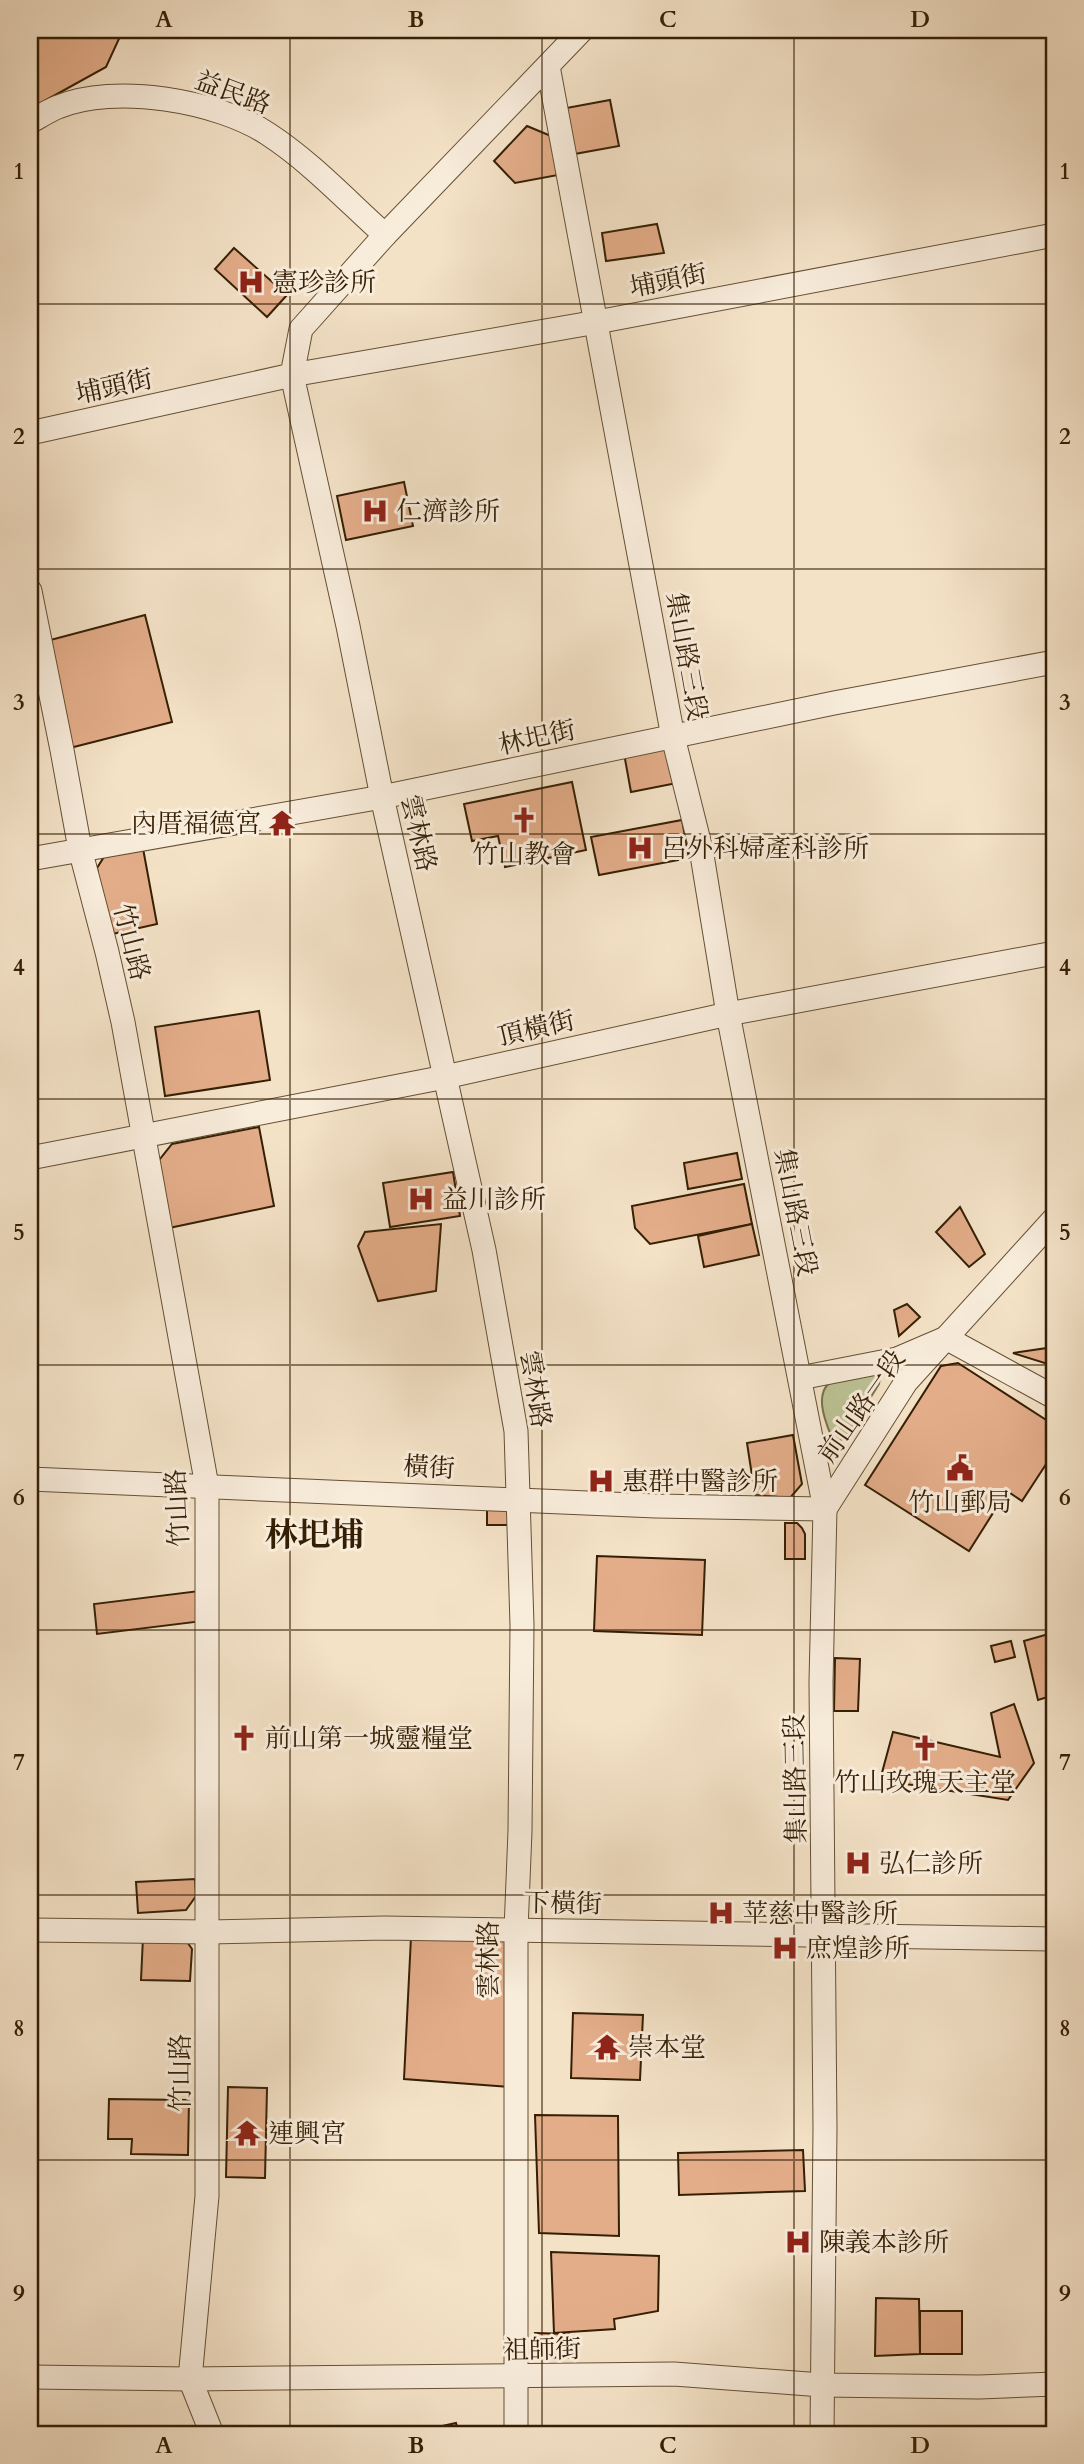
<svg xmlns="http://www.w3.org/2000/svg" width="1084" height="2464" viewBox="0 0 1084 2464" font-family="Cardo,'Noto Serif TC',serif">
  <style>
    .green { fill: #bcc395; stroke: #78714c; stroke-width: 2 }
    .building { fill: #e3ad89; stroke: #351f04; stroke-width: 2 }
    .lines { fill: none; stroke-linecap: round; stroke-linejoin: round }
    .minor-casing { stroke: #655035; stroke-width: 25 }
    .minor { stroke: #f8ecdb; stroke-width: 23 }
    .grid { fill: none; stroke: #351f04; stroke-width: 2; stroke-opacity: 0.55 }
    .labels { text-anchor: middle; stroke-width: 6; stroke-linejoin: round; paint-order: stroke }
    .street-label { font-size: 26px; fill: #351f04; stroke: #f8ecdb }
    .poi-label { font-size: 26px; fill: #351f04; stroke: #f8ecdb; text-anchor: start }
    .district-label { font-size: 33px; font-weight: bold; fill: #351f04; stroke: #f8ecdb }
    .neatline { fill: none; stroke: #351f04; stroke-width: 2.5 }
    .grid-label { font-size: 23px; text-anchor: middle; font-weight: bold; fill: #351f04 }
  </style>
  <rect width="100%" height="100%" fill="#f4e2c7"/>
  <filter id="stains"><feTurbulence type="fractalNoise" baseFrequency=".00286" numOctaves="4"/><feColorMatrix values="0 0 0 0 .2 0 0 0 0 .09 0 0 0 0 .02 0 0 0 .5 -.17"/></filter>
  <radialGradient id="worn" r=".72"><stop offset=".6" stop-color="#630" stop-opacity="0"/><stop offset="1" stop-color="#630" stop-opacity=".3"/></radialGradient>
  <path class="green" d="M875,1374L880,1378L879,1384L846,1437L839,1441L832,1438C825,1421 811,1388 837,1379C848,1376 863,1376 875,1374Z"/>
  <g class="building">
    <polygon points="30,30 123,30 106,67 30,109"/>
    <polygon points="610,100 619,146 569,155 561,109"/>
    <polygon points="527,126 551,136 558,175 515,183 494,161"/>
    <polygon points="657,224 664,253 606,261 602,233"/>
    <polygon points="234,248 287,295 267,317 215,269"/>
    <polygon points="404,482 413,526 346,540 337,496"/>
    <polygon points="145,615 172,722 62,750 39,643"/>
    <polygon points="669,740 677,783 631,792 623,748"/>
    <polygon points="572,782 586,850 505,867 498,836 472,841 464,804"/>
    <polygon points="682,820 689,858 599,875 591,837"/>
    <polygon points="142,843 157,924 108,935 97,868 109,849"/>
    <polygon points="259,1011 270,1080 165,1096 155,1027"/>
    <polygon points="259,1127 274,1206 169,1228 156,1164 172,1144"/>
    <polygon points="737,1153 742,1179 688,1189 684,1163"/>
    <polygon points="453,1172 460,1216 390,1227 383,1183"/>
    <polygon points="744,1184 752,1224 650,1244 635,1228 632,1206"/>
    <polygon points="960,1207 985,1254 969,1267 936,1232"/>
    <polygon points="441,1224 436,1291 378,1301 358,1246 365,1232"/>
    <polygon points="752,1224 759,1255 704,1267 698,1236"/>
    <polygon points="907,1304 920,1317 899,1336 894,1310"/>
    <polygon points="1054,1347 1054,1366 1013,1353"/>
    <polygon points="958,1363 1054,1425 1054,1452 1022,1501 1007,1491 969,1551 865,1485 941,1366"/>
    <polygon points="793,1435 802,1484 790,1498 755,1495 747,1443"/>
    <polygon points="487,1499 502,1499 514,1525 487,1525"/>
    <polygon points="785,1523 797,1523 802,1528 805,1534 805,1559 785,1559"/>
    <polygon points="597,1556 705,1560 702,1635 594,1631"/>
    <polygon points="199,1591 203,1621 97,1634 94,1604"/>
    <polygon points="1052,1633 1054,1642 1054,1695 1038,1700 1024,1641"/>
    <polygon points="1011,1641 1015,1657 995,1662 991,1646"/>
    <polygon points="835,1658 860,1659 858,1711 834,1711"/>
    <polygon points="1014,1704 1034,1763 1008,1800 880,1780 893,1732 1000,1757 991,1713"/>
    <polygon points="195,1879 196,1896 186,1910 138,1913 136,1882"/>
    <polygon points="508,1936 510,2087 404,2079 411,1937"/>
    <polygon points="143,1937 185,1939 192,1949 190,1981 141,1980"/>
    <polygon points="573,2013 643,2015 640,2080 571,2078"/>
    <polygon points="228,2087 267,2088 265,2178 226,2177"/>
    <polygon points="109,2099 189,2100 188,2155 131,2154 132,2139 108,2139"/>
    <polygon points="535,2115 618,2116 619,2236 539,2233"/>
    <polygon points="803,2150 805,2191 679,2195 678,2153"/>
    <polygon points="551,2252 659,2256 658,2311 614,2319 615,2329 554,2333"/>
    <polygon points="876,2298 919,2299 920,2354 875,2356"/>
    <rect x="920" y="2311" width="42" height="43"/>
    <polygon points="535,2333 569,2334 568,2358 545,2357 541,2353 536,2342"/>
    <polygon points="456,2423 459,2434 410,2434 410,2433"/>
  </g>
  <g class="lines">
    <g class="minor-casing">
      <g id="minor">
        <polyline points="548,66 673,737 701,849 728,1014 825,1509 821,1682 825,2127 822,2434"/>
        <path d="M30,122C39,117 48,111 58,107C114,83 219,101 268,134C311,162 347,201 385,235"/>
        <polyline points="30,433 292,375 301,329 385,235 582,30"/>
        <polyline points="30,591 62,750 80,849 107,952 123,1022 207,1486 207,2196 190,2379 212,2434"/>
        <polyline points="30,859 382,797 834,703 1054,662"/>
        <polyline points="30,1158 445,1077 728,1014 1054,953"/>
        <polyline points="800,1378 897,1359 946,1338 1054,1397"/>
        <polyline points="30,1479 656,1506 825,1509 906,1382 1054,1219"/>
        <polyline points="30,1930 209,1932 384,1928 1054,1939"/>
        <polyline points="30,2377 190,2379 674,2374 822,2385 979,2387 1054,2384"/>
        <polyline points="516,2434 516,1930 520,1831 522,1625 516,1431 484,1250 382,797 348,626 292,375 597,322 1054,235"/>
      </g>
    </g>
    <use href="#minor" class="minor"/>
  </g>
  <path class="grid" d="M290,30V2434M542,30V2434M794,30V2434M30,304H1054M30,569H1054M30,834H1054M30,1099H1054M30,1365H1054M30,1630H1054M30,1895H1054M30,2160H1054"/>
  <defs>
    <g id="hospital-bare" transform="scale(2.1)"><path d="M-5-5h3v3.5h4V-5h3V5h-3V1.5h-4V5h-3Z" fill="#8f2418" stroke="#f8ecdb" stroke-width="2.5" paint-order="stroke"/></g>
    <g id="church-bare" transform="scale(2.1)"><path d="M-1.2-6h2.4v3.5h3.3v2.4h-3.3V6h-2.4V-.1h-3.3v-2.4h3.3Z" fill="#8f2418" stroke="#f8ecdb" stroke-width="2.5" paint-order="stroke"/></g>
    <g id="temple-bare" transform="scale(2.1)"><path d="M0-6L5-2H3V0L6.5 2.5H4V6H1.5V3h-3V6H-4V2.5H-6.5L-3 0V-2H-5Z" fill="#8f2418" stroke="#f8ecdb" stroke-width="2.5" paint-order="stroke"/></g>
    <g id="civic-bare" transform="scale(2.1)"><path d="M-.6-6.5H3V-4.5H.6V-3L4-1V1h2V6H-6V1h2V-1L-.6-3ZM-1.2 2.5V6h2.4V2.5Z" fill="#8f2418" stroke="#f8ecdb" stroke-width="2.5" paint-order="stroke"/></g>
  </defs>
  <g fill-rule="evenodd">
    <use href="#hospital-bare" x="251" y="282"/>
    <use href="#hospital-bare" x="375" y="511"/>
    <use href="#church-bare" x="524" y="820"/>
    <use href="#temple-bare" x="282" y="823"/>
    <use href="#hospital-bare" x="640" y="848"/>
    <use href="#hospital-bare" x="421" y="1199"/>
    <use href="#civic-bare" x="960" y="1468"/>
    <use href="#hospital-bare" x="601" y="1481"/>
    <use href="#church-bare" x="244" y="1738"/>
    <use href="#church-bare" x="925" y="1748"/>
    <use href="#hospital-bare" x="858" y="1863"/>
    <use href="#hospital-bare" x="721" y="1913"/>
    <use href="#hospital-bare" x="785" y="1948"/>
    <use href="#temple-bare" x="607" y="2047"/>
    <use href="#temple-bare" x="247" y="2133"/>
    <use href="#hospital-bare" x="798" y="2242"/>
  </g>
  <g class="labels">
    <g class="street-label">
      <text transform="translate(233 92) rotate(20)" y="9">益民路</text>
      <text transform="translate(668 280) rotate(-11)" y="9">埔頭街</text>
      <text transform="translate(114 386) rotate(-12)" y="9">埔頭街</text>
      <text transform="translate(687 656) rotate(80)" y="9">集山路三段</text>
      <text transform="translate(537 737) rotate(-12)" y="9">林圯街</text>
      <text transform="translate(419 833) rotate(77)" y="9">雲林路</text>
      <text transform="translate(132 942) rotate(76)" y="9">竹山路</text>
      <text transform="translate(536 1028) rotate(-13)" y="9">頂橫街</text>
      <text transform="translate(796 1212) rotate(79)" y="9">集山路三段</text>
      <text transform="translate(536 1389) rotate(81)" y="9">雲林路</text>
      <text transform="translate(861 1406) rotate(-55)" y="9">前山路一段</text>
      <text transform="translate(429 1467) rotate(3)" y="9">橫街</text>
      <text transform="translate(177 1508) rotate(-93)" y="9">竹山路</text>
      <text transform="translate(795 1779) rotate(-91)" y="9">集山路三段</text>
      <text transform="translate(563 1903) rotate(1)" y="9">下橫街</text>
      <text transform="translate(488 1960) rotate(-90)" y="9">雲林路</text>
      <text transform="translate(180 2073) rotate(-90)" y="9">竹山路</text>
      <text transform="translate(542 2349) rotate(-1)" y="9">祖師街</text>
    </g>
    <g class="poi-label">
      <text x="272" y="291">憲珍診所</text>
      <text x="396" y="520">仁濟診所</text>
      <text x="261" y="832" text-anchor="end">內厝福德宮</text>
      <text x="661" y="857">呂外科婦產科診所</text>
      <text x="524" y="863" text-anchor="middle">竹山教會</text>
      <text x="442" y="1208">益川診所</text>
      <text x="622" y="1490">惠群中醫診所</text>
      <text x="960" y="1511" text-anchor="middle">竹山郵局</text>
      <text x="265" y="1747">前山第一城靈糧堂</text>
      <text x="925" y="1791" text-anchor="middle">竹山玫瑰天主堂</text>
      <text x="879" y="1872">弘仁診所</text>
      <text x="742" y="1922">苹慈中醫診所</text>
      <text x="806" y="1957">庶煌診所</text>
      <text x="628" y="2056">崇本堂</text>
      <text x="268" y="2142">連興宮</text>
      <text x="819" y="2251">陳義本診所</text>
    </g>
    <g class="district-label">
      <text x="314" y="1546">林圯埔</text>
    </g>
  </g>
  <rect width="1084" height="2464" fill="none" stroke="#f4e2c7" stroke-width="77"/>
  <rect x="38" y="38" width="1008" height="2388" class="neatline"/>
  <g class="grid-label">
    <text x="164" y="27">A</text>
    <text x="416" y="27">B</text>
    <text x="668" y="27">C</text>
    <text x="920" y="27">D</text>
    <text x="19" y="179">1</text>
    <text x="1065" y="179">1</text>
    <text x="19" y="444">2</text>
    <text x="1065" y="444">2</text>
    <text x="19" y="710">3</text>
    <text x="1065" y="710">3</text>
    <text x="19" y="975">4</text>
    <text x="1065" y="975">4</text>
    <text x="19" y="1240">5</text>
    <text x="1065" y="1240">5</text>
    <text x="19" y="1505">6</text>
    <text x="1065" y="1505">6</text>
    <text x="19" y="1770">7</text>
    <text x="1065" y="1770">7</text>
    <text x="19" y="2036">8</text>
    <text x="1065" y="2036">8</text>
    <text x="19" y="2301">9</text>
    <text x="1065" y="2301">9</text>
    <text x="164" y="2453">A</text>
    <text x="416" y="2453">B</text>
    <text x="668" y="2453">C</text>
    <text x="920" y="2453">D</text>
  </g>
  <rect width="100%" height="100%" filter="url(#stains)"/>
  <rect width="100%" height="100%" fill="url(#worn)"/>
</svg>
